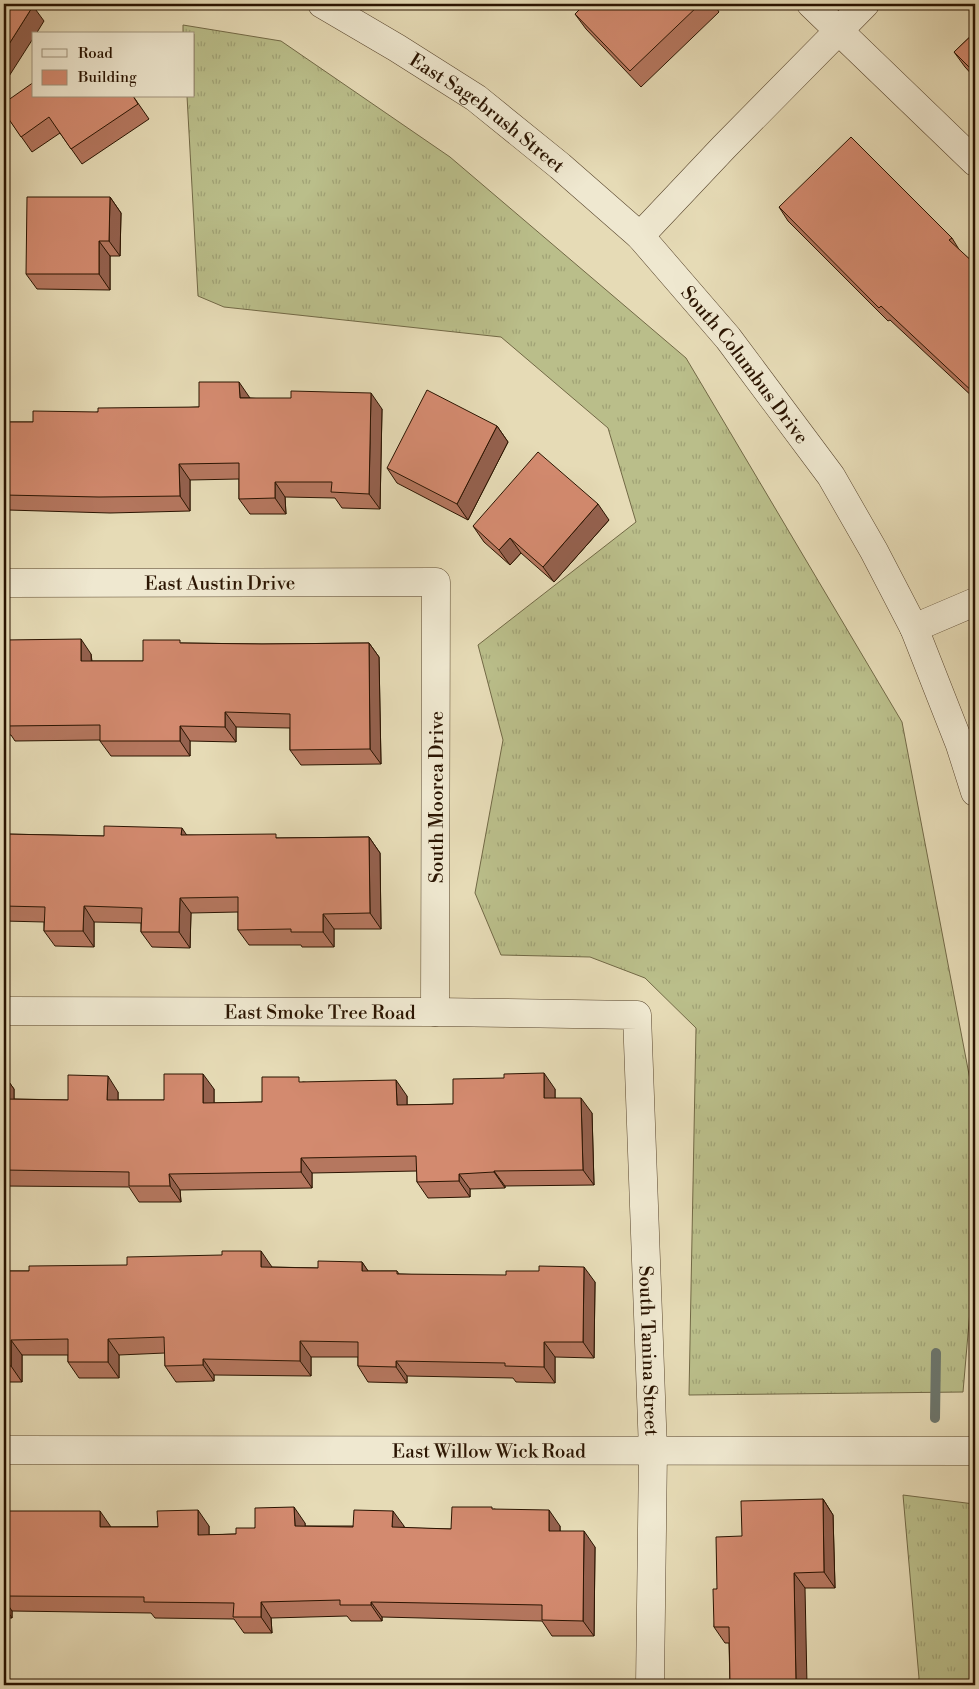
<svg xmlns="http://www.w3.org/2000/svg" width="979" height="1689" viewBox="0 0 979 1689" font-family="'Libre Bodoni',serif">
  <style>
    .grass { fill: url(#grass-tufts); stroke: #726946 }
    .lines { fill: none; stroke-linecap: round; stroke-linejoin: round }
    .stream { stroke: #6d776e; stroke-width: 10 }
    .minor-casing { stroke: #59462e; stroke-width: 29 }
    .tertiary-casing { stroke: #59462e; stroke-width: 29 }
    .minor { stroke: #efe8d0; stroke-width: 28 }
    .tertiary { stroke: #efe8d0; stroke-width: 28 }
    .wall { fill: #b5775f; stroke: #2a1401 }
    .shaded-wall { fill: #94614e; stroke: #2a1401 }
    .building { fill: #d38a6f; stroke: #2a1401 }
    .labels { text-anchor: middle; stroke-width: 5; stroke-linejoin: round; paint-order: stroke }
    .street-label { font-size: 19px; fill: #2a1401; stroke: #efe8d0 }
  </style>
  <defs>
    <pattern id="grass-tufts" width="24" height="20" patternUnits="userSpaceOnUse" patternTransform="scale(1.25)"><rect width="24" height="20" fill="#babe8a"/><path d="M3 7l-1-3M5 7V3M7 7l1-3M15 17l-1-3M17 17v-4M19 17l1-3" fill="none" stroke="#a0a275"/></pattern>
  </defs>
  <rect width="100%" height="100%" fill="#e6dbb6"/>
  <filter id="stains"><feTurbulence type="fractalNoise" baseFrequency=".004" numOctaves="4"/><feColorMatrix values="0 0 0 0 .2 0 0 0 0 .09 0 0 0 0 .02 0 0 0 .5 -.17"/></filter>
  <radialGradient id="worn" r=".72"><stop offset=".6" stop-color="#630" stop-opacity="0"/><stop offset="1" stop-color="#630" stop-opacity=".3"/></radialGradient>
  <g class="grass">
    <polygon points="183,25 281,41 450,157 686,358 902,722 975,1106 975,1253 963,1392 689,1395 696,1028 645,978 590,957 501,955 475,893 503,740 478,645 636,522 608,428 501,337 224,307 198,296 187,96 194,96 194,34 183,34"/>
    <polygon points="903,1495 974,1504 975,1685 917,1685 919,1678"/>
  </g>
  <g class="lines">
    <polyline class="stream" points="935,1418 936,1353"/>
    <g class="minor-casing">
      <g id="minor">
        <polyline points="811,4 975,162"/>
        <polyline points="640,236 724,147 865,4"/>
        <path id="s1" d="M4,583L436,582L435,1012"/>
        <polyline points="914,628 975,602"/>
        <path id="s2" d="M4,1011L435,1012L637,1015L653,1451L650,1685"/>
        <path id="s3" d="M4,1450L975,1451"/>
      </g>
    </g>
    <g class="tertiary-casing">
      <g id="tertiary">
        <path id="s4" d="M322,4L397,48L476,98L560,166L640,236L728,338L831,476L874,551L914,628L960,745L975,792"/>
      </g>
    </g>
    <use href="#minor" class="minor"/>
    <use href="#tertiary" class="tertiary"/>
  </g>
  <g class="wall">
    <polygon points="579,4 714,4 719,12 641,87 586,29 575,14 582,7"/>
    <polygon points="975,32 975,78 965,67 954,52"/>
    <polygon points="133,96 149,119 82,164 60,133 32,152 4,112"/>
    <polygon points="110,197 121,213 120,256 110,256 110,290 37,289 26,274"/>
    <polygon points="779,207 952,238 960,251 975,264 975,399 890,320 888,321 788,221"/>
    <polygon points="250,398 382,409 380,509 342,508 335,498 285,497 286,514 250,514 239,499 239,479 190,480 190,511 110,513 8,510 4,505 4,422 33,422 98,412 199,407"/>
    <polygon points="497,426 508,442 468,520 397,483 387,468"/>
    <polygon points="609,520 554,582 521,553 510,565 484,542 473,526"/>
    <polygon points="4,640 91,654 92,661 143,661 181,643 262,644 369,643 379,657 381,764 301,765 290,750 290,728 236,727 236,742 190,741 190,756 111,756 100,741 100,740 15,741 11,735 4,735"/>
    <polygon points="4,834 104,836 187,835 279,838 369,837 380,853 381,929 334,929 334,947 302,947 301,945 249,945 238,930 238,912 191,913 190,948 152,947 141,932 141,923 94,922 94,947 55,946 44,931 44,922 4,921"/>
    <polygon points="4,1075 14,1089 14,1099 68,1100 118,1092 118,1100 164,1100 214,1089 214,1103 262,1102 303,1082 407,1096 407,1105 453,1104 555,1089 555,1098 592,1113 594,1185 505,1186 505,1188 470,1189 470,1197 428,1198 417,1182 417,1171 312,1173 312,1188 180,1190 181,1202 139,1202 129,1187 4,1186"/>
    <polygon points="362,1262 368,1271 397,1271 399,1274 595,1282 594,1358 555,1357 555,1383 516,1382 513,1378 407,1376 407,1383 368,1382 358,1366 358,1357 311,1357 311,1376 214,1375 214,1381 176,1382 165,1366 165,1353 119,1355 119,1378 79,1378 68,1362 68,1355 22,1355 22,1382 4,1382 4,1271 29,1271 272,1267 318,1268"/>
    <polygon points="823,1499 833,1515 835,1588 805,1588 730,1684 729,1643 725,1643 714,1627 717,1589 742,1536"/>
    <polygon points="494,1509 560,1526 560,1531 595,1547 594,1636 552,1636 542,1621 382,1617 382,1621 351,1621 347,1616 271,1618 272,1633 244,1633 234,1619 155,1618 151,1613 12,1611 12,1618 4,1618 4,1511 110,1527 209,1526 209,1535 236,1534 255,1528 305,1523 305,1526 404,1526 404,1528 451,1529"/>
  </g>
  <g class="shaded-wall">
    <polygon points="33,6 44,21 36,34 34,34 34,37 4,84 4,52"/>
    <polygon points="110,197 121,213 120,256 109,241"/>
    <polygon points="99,241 110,256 110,290 99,274"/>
    <polygon points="239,382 250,398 240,398"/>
    <polygon points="371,393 382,409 380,509 369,494"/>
    <polygon points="497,426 508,442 468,520 457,504"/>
    <polygon points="179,464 190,480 190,511 180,496"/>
    <polygon points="275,482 285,497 286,514 275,498"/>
    <polygon points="598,504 609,520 554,582 543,567"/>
    <polygon points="510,538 521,553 510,565 499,550"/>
    <polygon points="81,639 91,654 92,676 81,661"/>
    <polygon points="369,643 379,657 381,764 370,749"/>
    <polygon points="225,712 236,727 236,742 225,727"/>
    <polygon points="180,726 190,741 190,756 180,741"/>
    <polygon points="182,828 192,843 181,835"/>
    <polygon points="369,837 380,853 381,929 370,913"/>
    <polygon points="180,898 191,913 190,948 179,932"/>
    <polygon points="84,906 94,922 94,947 83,931"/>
    <polygon points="323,914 334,929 334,947 323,932"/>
    <polygon points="544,1073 555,1089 555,1114 544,1098"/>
    <polygon points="203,1074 214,1089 214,1119 203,1103"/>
    <polygon points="4,1075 14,1089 14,1115 4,1099"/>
    <polygon points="108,1076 118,1092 118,1116 107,1100"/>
    <polygon points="396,1080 407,1096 407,1120 397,1105"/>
    <polygon points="581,1098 592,1113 594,1185 583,1170"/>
    <polygon points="301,1158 312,1173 312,1188 301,1172"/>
    <polygon points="494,1171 505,1186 505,1188 494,1172"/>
    <polygon points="169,1174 180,1190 181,1202 170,1186"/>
    <polygon points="459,1174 470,1189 470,1197 459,1181"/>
    <polygon points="261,1251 272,1267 272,1283 261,1267"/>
    <polygon points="362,1262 372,1277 362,1271"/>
    <polygon points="584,1267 595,1282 594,1358 583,1342"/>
    <polygon points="108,1339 119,1355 119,1378 108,1362"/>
    <polygon points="11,1340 22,1355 22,1382 11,1366"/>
    <polygon points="300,1341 311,1357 311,1376 300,1361"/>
    <polygon points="544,1342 555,1357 555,1383 544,1367"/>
    <polygon points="203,1359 214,1375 214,1381 203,1365"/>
    <polygon points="396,1361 407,1376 407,1383 396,1367"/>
    <polygon points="823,1499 833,1515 835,1588 824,1572"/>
    <polygon points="294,1507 305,1523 306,1541 295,1526"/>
    <polygon points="198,1510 209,1526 209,1551 198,1535"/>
    <polygon points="549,1510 560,1526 560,1547 549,1531"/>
    <polygon points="100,1511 111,1527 100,1527"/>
    <polygon points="393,1511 404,1526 403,1543 392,1527"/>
    <polygon points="584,1531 595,1547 594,1636 583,1621"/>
    <polygon points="794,1573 805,1588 807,1685 796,1683"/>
    <polygon points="4,1599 12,1611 12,1618 4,1606"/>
    <polygon points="261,1602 271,1618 272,1633 261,1617"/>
    <polygon points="371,1602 382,1617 382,1621 371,1605"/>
  </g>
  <g class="building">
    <polygon points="4,4 30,4 33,6 4,52"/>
    <polygon points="582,4 700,4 630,71 575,14 584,5"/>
    <polygon points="975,32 975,73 954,52"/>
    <polygon points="34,82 34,96 133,96 138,104 71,149 49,117 21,137 4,112 4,103"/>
    <polygon points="851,137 952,238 949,240 975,264 975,394 881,306 879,308 779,207"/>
    <polygon points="27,197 110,197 109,241 99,241 99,274 26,274"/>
    <polygon points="199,382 239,382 240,398 291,398 291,391 371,393 369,494 331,492 332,482 275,482 275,498 239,499 239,463 179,464 180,496 99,497 4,495 4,422 33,422 33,411 98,412 98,408 199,407"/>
    <polygon points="427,390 497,426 457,504 387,468"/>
    <polygon points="538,452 598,504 543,567 510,538 499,550 473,526"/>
    <polygon points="81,639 81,661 143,661 143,640 180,640 180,643 262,644 369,643 370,749 290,750 290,714 225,712 225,727 180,726 180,741 100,741 100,725 5,726 5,720 4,720 4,640"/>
    <polygon points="104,826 182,828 181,835 276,834 276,838 369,837 370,913 323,914 323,932 291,932 291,929 238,930 238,897 180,898 179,932 141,932 142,908 84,906 83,931 44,931 45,907 4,906 4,834 104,836"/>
    <polygon points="544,1073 544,1098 581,1098 583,1170 494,1171 494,1172 459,1174 459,1181 417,1182 416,1156 301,1158 301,1172 169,1174 170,1186 129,1186 129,1172 4,1170 4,1099 68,1100 68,1075 108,1076 107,1100 164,1100 164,1074 203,1074 203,1103 262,1102 262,1077 299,1077 299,1082 396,1080 397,1105 453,1104 453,1079 504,1078 504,1074"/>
    <polygon points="222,1251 261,1251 261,1267 318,1268 318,1261 362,1262 362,1271 397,1271 397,1274 506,1275 506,1271 539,1271 539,1266 584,1267 583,1342 544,1342 544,1367 505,1366 505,1363 396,1361 396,1367 358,1366 358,1342 300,1341 300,1361 203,1359 203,1365 165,1366 164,1337 108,1339 108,1362 68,1362 68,1339 11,1340 11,1366 4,1366 4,1271 29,1271 29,1266 127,1265 127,1257 222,1255"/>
    <polygon points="823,1499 824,1572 794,1573 796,1683 812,1683 812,1685 717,1685 717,1684 730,1684 729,1627 714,1627 713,1589 717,1589 716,1537 742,1536 741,1501"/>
    <polygon points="294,1507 295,1526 353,1527 354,1510 393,1511 392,1527 451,1529 452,1507 492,1507 492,1509 549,1510 549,1531 584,1531 583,1621 542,1620 542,1605 371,1602 371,1605 340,1605 340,1600 261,1602 261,1617 233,1617 234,1603 144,1602 144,1597 4,1596 4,1511 100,1511 100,1527 158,1527 157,1511 198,1510 198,1535 236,1534 236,1528 255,1528 255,1508"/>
  </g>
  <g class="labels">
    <g class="street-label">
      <text dy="7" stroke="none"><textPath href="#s4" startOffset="198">East Sagebrush Street</textPath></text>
      <text dy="7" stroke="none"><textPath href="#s4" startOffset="561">South Columbus Drive</textPath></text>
      <text dy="7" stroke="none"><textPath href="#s1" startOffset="216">East Austin Drive</textPath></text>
      <text transform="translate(436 797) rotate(-90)" y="7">South Moorea Drive</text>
      <text dy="7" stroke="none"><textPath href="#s2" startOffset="316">East Smoke Tree Road</textPath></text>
      <text dy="7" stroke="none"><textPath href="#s2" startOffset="969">South Tanina Street</textPath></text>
      <text dy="7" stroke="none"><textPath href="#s3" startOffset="485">East Willow Wick Road</textPath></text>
    </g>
  </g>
  <rect width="979" height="1689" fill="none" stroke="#e6dbb6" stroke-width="20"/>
  <rect x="5" y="5" width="969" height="1679" fill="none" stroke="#2a1401" stroke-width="2.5"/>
  <rect x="10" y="10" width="959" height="1669" fill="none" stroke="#2a1401"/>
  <rect x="32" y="32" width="162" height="65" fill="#efe8d0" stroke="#a0937d"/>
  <rect x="42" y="49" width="25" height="8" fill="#efe8d0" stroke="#a0937d"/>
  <text x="78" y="58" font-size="15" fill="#2a1401">Road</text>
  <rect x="42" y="70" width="25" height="15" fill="#d38a6f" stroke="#a0937d"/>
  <text x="78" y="82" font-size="15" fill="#2a1401">Building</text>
  <rect width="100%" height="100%" filter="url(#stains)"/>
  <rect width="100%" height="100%" fill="url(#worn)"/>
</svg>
